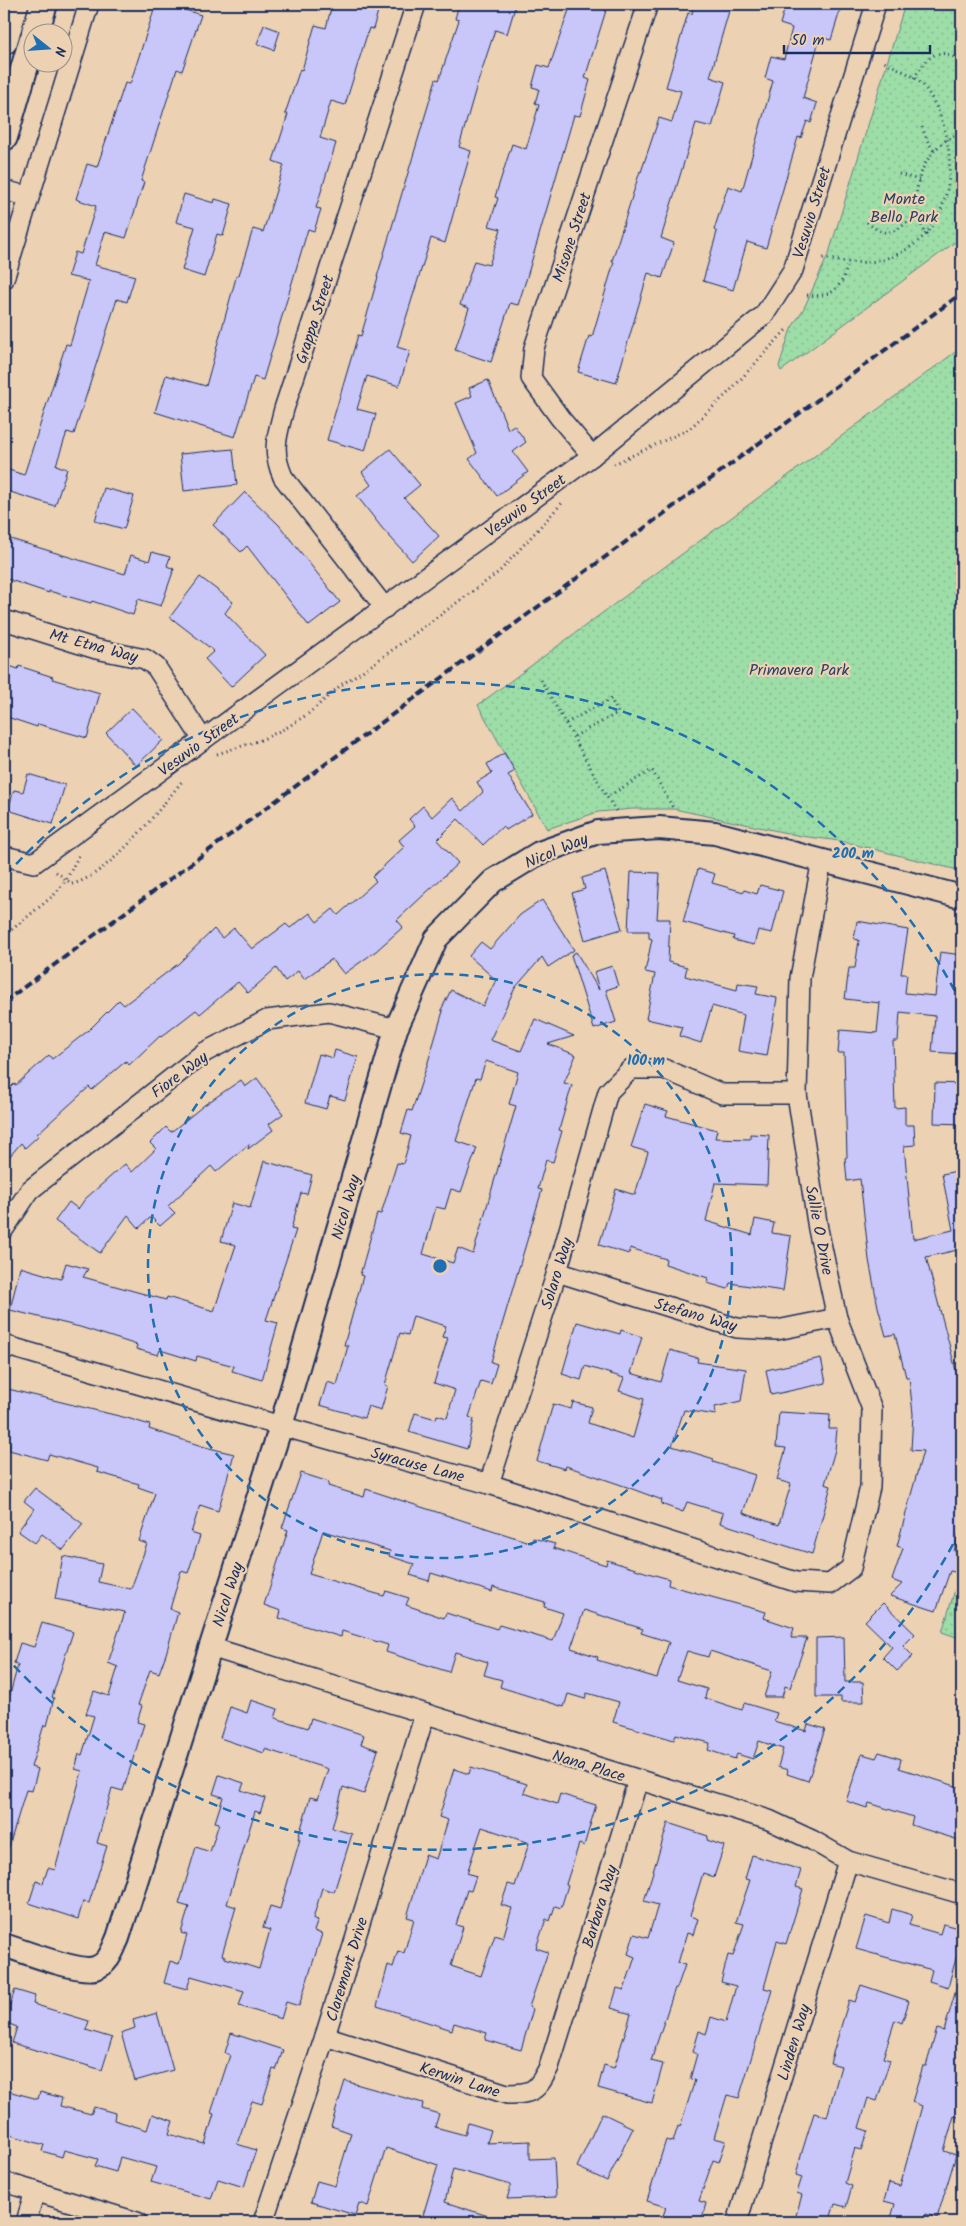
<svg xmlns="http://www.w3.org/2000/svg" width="966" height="2226" viewBox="0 0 966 2226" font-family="Kalam,sans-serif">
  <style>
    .park { fill: url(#park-dots); stroke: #5c8682 }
    .building { fill: #c9c6f9; stroke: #1b2f5e; fill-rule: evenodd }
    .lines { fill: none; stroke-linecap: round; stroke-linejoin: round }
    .minor-casing { stroke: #1b2f5e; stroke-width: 22 }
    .tertiary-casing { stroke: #1b2f5e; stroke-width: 26 }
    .secondary-casing { stroke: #1b2f5e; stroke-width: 30 }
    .path { stroke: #1b2f5e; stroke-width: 3; stroke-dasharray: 1 4; stroke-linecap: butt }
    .minor { stroke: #ecd1b3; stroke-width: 19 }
    .tertiary { stroke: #ecd1b3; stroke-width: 22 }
    .secondary { stroke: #ecd1b3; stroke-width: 26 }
    .rail { stroke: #1b2f5e; stroke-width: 4; stroke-dasharray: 8 4; stroke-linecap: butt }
    .ring { fill: none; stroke: #1f6fb2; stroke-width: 2.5; stroke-dasharray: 9 6 }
    .labels { text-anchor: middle; stroke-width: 4.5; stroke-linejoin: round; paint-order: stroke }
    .park-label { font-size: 16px; fill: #284065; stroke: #ecd1b3 }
    .street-label { font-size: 16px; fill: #1b2f5e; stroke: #ecd1b3 }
    .centre { fill: #1f6fb2; stroke: #ecd1b3; stroke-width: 2.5 }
    .ring-label { font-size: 15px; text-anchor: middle; font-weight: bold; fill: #1f6fb2; stroke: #ecd1b3; stroke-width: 4.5; stroke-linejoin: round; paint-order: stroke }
  </style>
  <defs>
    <pattern id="park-dots" width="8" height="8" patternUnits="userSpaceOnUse" patternTransform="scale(1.25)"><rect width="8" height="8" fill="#9ddda7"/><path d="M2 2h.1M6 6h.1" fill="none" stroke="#87be92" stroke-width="1.8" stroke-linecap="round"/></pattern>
  </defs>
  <rect width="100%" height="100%" fill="#ecd1b3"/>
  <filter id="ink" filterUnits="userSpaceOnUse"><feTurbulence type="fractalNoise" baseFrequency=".02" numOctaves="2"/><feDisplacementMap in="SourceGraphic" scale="10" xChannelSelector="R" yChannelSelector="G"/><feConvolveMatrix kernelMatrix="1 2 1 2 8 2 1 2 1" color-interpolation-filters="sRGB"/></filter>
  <g filter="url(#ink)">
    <g class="park">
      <polygon points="905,4 962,4 962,237 781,371 779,366 791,329 804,308 829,253"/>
      <polygon points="962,347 962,871 840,841 801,836 674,809 633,809 598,812 547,829 478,705"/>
      <polygon points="962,1567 962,1639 942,1632"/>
    </g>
    <g class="building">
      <polygon points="156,4 167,4 201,15 182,71 177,69 141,181 144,182 126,238 105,232 95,265 135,276 127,302 117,299 74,434 67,432 56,465 67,469 55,506 4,490 4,487 9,470 24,475 66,344 70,345 89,281 68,276 75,252 81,254 96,206 76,199 87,164 97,167 125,83 130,84"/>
      <polygon points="332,4 380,4 373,29 369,28 345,105 331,101 320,138 336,143 316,208 321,209 314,231 308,229 263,380 254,377 235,437 155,412 166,375 206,386 237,274 239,275 253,229 263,232 284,165 273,161 288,114 285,114 300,69 302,70 315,25 326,28"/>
      <polygon points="459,4 516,4 507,34 495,30 476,88 459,147 471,151 445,243 431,238 397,347 410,351 399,386 367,376 357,409 376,414 365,451 327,440 358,335 361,336 378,277 377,277 436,79 439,80 459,20 455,19"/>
      <polygon points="571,4 608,4 585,78 590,80 580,116 574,115 527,277 518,305 510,303 491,362 455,350 469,308 460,305 474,261 489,265 501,229 489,226 498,198 495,197 512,144 526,149 539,105 535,103 539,89 532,87 538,65 549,68"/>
      <polygon points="694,4 731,4 710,77 725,82 712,127 696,123 661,238 674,243 662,278 648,273 616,383 578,372 589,336 592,337 614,262 612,261 640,171 641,172 659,118 672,122 681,91 666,87 688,13 692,14"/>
      <polygon points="786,4 842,4 831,40 820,37 803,98 817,103 811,123 807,121 801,138 798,137 766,248 747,242 733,290 703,281 717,232 714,230 728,186 742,191 773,81 765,78 771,56 784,59 792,28 780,24"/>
      <polygon points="264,25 280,31 274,50 257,44"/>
      <polygon points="184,194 214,203 215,199 232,204 223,236 217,234 204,277 182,270 195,227 176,222"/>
      <polygon points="488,380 508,429 514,425 526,442 513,452 528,472 497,496 469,459 477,453 456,403 472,396 469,388"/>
      <polygon points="233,449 237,485 184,491 180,454"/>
      <polygon points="390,449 420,485 404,498 439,536 412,561 382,528 357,496 371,485 362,472"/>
      <polygon points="104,488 134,496 124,529 95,521"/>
      <polygon points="245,492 279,525 340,602 309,626 247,546 241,552 213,525"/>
      <polygon points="4,537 125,574 131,555 149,561 152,552 170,557 167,566 174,569 161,606 138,599 133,615 92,601 91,603 49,591 49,593 4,578"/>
      <polygon points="200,577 233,602 225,613 265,655 231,687 205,659 214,651 170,617"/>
      <polygon points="4,664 18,669 19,666 53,677 52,679 100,693 87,738 38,724 37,727 4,716"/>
      <polygon points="132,708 163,740 136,766 106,733"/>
      <polygon points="504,753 515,771 508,775 532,814 506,830 503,826 483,845 458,819 437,840 458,863 397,920 403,927 376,951 344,974 332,959 304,979 298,971 285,981 276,968 248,993 238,982 200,1014 196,1010 161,1037 160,1036 129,1065 126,1061 92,1090 89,1087 37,1134 38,1136 25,1148 21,1143 4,1163 4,1094 14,1084 16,1085 49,1055 52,1059 89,1030 119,1000 124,1005 178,964 214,929 222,938 234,928 252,949 286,924 290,928 310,913 317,922 333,909 338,915 376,881 372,877 404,847 399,840 415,826 409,819 423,806 432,817 452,798 463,811 483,792 477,782 492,773 487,764"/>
      <polygon points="28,774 65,785 53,824 8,810 14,790 23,792"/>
      <polygon points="698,869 715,874 712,883 744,892 744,890 757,894 760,885 783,891 772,933 758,930 754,945 733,940 734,936 683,922"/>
      <polygon points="605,871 622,929 585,940 572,893 585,889 582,878"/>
      <polygon points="631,872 660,873 657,919 670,919 668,962 687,967 685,976 737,990 738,983 758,986 756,994 777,998 767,1056 738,1051 744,1015 712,1006 701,1043 679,1036 682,1027 646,1019 655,974 645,972 652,939 649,938 649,931 628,931"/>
      <path d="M542,900L574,950L548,967L542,957L515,988L490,1040L521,1051L535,1019L574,1036L548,1044L576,1055L564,1083L572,1085L559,1130L562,1131L553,1162L546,1160L538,1189L542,1190L491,1362L497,1364L491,1384L481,1381L469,1417L474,1419L467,1449L409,1432L415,1413L436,1419L437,1415L447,1418L455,1390L434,1383L448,1338L442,1337L446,1326L413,1316L408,1335L400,1333L385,1385L388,1386L381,1410L368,1406L364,1418L320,1405L327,1382L337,1385L348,1346L344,1345L363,1276L360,1275L372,1232L377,1213L381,1214L397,1163L403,1164L411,1136L401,1133L408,1110L412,1111L428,1062L443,1011L441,1010L451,990L483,1006L496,980L469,956L481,942L490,949L520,915ZM486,1061L518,1072L509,1104L516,1106L473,1254L458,1248L453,1263L423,1254L436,1207L445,1209L451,1189L461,1192L477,1148L456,1141L476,1078L480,1079Z"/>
      <polygon points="857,921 908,930 901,974 907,974 905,993 935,996 940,952 962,955 962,1054 932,1052 935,1016 900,1012 898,1041 893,1041 895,1108 905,1107 905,1125 914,1125 915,1145 904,1146 913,1239 953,1230 942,1174 962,1170 962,1249 926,1257 957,1374 962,1373 962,1524 954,1551 962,1553 962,1564 960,1573 950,1571 936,1611 890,1596 902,1584 892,1580 903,1548 897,1546 923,1451 911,1450 913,1414 909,1377 906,1377 895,1334 886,1336 878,1307 869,1260 860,1179 847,1181 845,1158 847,1157 844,1053 838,1053 840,1030 877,1033 880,1003 845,999 849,968 855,968 859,940 854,939"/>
      <polygon points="576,952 599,990 594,972 612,966 618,986 606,990 616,1022 594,1029 571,955"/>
      <polygon points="335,1050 358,1057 345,1100 330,1096 326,1109 305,1103 319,1054 333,1058"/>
      <polygon points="257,1078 283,1114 269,1124 273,1130 248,1149 249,1144 216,1172 211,1166 168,1206 175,1213 160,1226 151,1217 139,1228 128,1215 100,1253 55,1221 69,1202 78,1209 85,1199 125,1164 132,1172 156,1149 150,1143 166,1127 171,1132 203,1106 241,1080 245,1087"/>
      <polygon points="935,1083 962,1084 962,1124 934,1123"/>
      <polygon points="645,1104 668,1111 666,1116 717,1130 715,1138 750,1139 750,1134 769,1135 767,1185 715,1183 706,1221 752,1235 755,1219 774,1223 772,1233 791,1236 783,1291 730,1283 728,1289 707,1283 708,1278 665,1264 666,1259 630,1248 629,1254 599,1245 616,1189 635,1195 637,1188 648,1152 631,1147"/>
      <polygon points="264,1161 312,1175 307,1194 301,1193 291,1229 296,1230 266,1320 278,1323 262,1380 232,1371 234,1366 197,1356 196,1361 160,1350 158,1355 136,1349 137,1345 80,1327 10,1310 20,1267 61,1279 66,1263 88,1269 83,1277 166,1300 167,1297 214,1311 236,1245 221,1241 232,1203 250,1208"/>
      <polygon points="577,1322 620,1334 621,1330 642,1337 631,1373 661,1382 670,1350 698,1358 697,1362 746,1369 741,1401 715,1407 716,1415 684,1410 672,1446 714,1459 713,1462 755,1475 743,1513 779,1525 780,1521 791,1484 777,1480 786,1448 776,1447 779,1412 830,1415 829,1429 837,1429 835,1450 825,1484 831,1486 812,1554 755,1536 755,1534 720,1523 723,1513 687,1502 683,1512 661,1504 662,1500 627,1487 566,1466 565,1469 537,1461 553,1404 571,1409 573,1402 592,1407 588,1423 633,1438 644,1399 619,1391 624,1378 585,1366 581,1380 562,1374"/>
      <polygon points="821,1358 826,1383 771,1395 766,1370"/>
      <polygon points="4,1388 127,1418 150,1425 149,1429 205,1447 234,1454 218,1511 200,1505 191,1533 200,1536 188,1573 181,1571 170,1609 178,1612 166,1654 159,1673 150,1670 138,1705 142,1706 137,1722 144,1724 123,1791 112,1788 97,1843 107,1846 89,1903 83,1902 78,1919 29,1903 36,1881 43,1883 48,1868 55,1870 82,1771 75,1769 79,1754 82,1755 94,1716 86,1714 94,1691 109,1696 118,1667 108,1663 125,1612 55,1599 63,1556 102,1564 98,1582 131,1589 147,1544 139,1541 155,1493 138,1487 139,1484 97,1472 98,1468 49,1454 47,1460 9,1450 10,1444 4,1443"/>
      <path d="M301,1473L329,1482L328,1486L364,1497L366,1489L532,1543L533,1538L555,1544L553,1548L606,1565L607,1560L648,1573L669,1579L668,1585L766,1612L764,1618L794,1628L791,1638H807L790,1688L785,1686L782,1697H764L772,1671L710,1651L708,1657L687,1651L677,1680L707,1689L705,1698L742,1710L744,1703L777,1713L774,1721L806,1731L808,1724L825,1729L808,1781L787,1774L788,1770L778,1767L783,1749L759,1741L753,1759L737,1754L735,1759L708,1750L710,1743L676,1734L674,1740L613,1722L619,1702L587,1693L585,1699L568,1694L564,1707L500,1687L502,1680L484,1675L488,1662L455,1652L449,1672L386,1652L388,1645L342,1631L341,1637L279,1618L281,1611L264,1605L288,1530L282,1528ZM323,1531L390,1551L389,1556L414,1564L410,1575L429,1581L431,1573L492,1592L493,1587L545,1602L544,1607L563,1613L553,1641L499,1625L497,1629L446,1613L444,1618L406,1605L409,1598L386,1591L384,1596L309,1574ZM584,1610L643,1629L641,1633L669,1642L657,1678L597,1660L598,1657L571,1648Z"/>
      <polygon points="35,1488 83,1524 63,1550 42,1534 35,1543 18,1531 34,1509 24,1501"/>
      <polygon points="883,1603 915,1634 903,1646 913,1656 897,1671 883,1657 892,1647 865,1621"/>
      <polygon points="42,1623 73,1632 52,1697 54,1698 47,1726 44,1725 31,1767 38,1769 32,1791 26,1790 8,1850 4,1849 4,1705 7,1705 18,1665 14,1663 20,1643 34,1647"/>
      <polygon points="844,1637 845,1682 863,1682 864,1702 841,1702 841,1697 816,1697 816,1638"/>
      <polygon points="251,1700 278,1709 275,1718 308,1728 311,1718 364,1735 361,1744 378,1750 364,1794 343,1787 332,1828 352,1834 334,1892 322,1888 313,1919 318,1920 314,1931 322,1934 299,2006 286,2002 281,2019 239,2006 244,1991 191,1976 187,1989 164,1983 170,1961 179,1964 187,1935 181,1933 189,1907 179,1904 196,1847 210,1852 219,1823 215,1822 223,1797 213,1794 219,1775 244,1783 241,1790 265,1798 260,1813 255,1811 227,1904 236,1907 222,1955 225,1956 225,1958 259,1969 270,1930 263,1928 270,1906 280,1909 300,1839 298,1839 310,1797 318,1799 328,1769 265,1749 264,1753 220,1738 230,1707 247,1713"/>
      <polygon points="879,1752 901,1759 899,1768 962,1788 962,1841 911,1825 913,1817 869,1803 867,1808 846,1801 862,1754 876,1758"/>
      <path d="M471,1767L527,1784L524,1793L557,1804L560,1794L596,1805L584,1846L579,1844L566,1884L568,1885L561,1908L555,1906L550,1921L546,1919L536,1948L548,1952L529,2007L533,2009L521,2050L485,2040L487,2033L454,2023L452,2030L377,2006L388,1965L393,1967L398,1951L404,1953L414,1919L407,1917L425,1855L436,1859L448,1820L439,1817L454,1769L469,1774ZM482,1827L529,1843L515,1886L508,1884L501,1905L512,1908L503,1938L495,1935L481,1976L451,1966L463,1927L456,1925L467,1890L471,1891L476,1876L467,1873Z"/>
      <polygon points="668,1823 708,1836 707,1840 724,1846 714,1877 703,1873 690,1916 698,1919 693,1935 687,1933 678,1963 685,1965 677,1988 675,1988 651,2061 663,2064 652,2103 598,2088 604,2065 614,2068 631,2014 611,2008 617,1988 624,1990 635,1957 628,1954 634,1934 648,1938 658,1905 644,1901"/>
      <polygon points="752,1855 801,1870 796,1887 803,1889 786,1944 777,1941 764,1988 772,1990 739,2098 727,2095 714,2138 726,2141 719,2162 713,2160 699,2201 706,2203 701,2222 683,2222 663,2216 666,2207 647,2201 666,2140 673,2142 678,2126 680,2127 695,2080 690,2079 697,2054 693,2052 699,2031 706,2034 711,2017 726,2022 736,1986 721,1982 728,1955 733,1956 744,1924 736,1922 750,1880 745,1879"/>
      <polygon points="892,1909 912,1915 909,1925 940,1934 943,1924 962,1929 962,1937 948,1987 929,1981 932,1970 856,1949 866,1916 889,1923"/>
      <polygon points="958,1983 962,1984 962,2118 954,2116 944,2151 956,2155 950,2175 937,2218 926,2214 924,2222 890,2222 895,2204 884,2201 889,2183 900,2186 922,2106 912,2102 923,2066 926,2066 937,2029 944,2031"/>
      <polygon points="861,1985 909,2001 902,2023 895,2020 883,2058 890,2060 877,2101 868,2098 859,2128 868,2131 861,2150 855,2148 845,2183 852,2186 846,2207 835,2204 829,2222 794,2222 802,2195 797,2193 802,2177 796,2175 801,2155 814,2113 827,2117 841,2066 830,2063 849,2000 855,2002"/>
      <polygon points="15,1990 35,1996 33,2004 89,2021 86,2030 112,2038 102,2070 12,2043 17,2027 4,2022"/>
      <polygon points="157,2013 173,2070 135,2081 121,2033 135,2028 133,2020"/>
      <polygon points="231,2033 283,2050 276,2070 273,2069 262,2104 252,2101 237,2144 256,2150 244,2187 218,2179 211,2199 151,2182 156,2167 120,2157 116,2172 95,2166 98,2159 64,2150 62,2157 42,2151 44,2145 4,2133 4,2090 38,2099 40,2092 62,2098 60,2106 91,2114 94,2107 115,2113 114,2120 147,2130 152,2114 173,2121 169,2134 205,2144 214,2114 211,2113 230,2055 225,2053"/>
      <polygon points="345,2081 423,2103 422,2109 439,2114 435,2127 465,2135 468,2123 491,2130 487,2143 530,2141 530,2159 554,2158 556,2197 507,2199 511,2185 453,2169 445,2202 497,2219 496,2222 421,2222 438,2165 386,2148 368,2206 359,2203 355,2215 311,2202 317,2181 335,2186 351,2133 331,2126"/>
      <polygon points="602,2113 633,2128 607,2181 577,2167"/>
    </g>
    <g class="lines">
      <g class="minor-casing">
        <g id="minor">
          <polyline points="4,190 29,197"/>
          <polyline points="4,279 89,4"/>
          <polyline points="592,456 560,418 531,378 534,348 648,4"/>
          <path d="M385,608L283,477C271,450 277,436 284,409L416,4"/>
          <polyline points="4,620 96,649 145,659 156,667 203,740"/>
          <polyline points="4,856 34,863 592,456 764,315 793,270 876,4"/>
          <polyline points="4,1229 30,1190 205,1052 267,1020 329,1012 396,1029"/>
          <polyline points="557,1272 737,1328 777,1330 837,1318"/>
          <polyline points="4,1345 281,1426 489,1484 796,1582 830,1584 851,1568 870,1487 872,1409 837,1318 818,1229 797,1094 800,978 822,860"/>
          <polyline points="489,1484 557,1272 608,1092 631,1069 664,1069 722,1094 797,1094"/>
          <polyline points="210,1647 769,1820 812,1840 848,1861 962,1894"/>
          <path d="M325,2036L507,2094C533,2094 537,2091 549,2067L638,1780"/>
          <polyline points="4,2182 137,2222"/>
          <polyline points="26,2222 35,2191"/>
          <polyline points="263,2222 325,2036 425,1714"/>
          <polyline points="737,2222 848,1861"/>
        </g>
      </g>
      <g class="tertiary-casing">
        <path id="tertiary" d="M4,1945C22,1951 79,1973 95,1968C109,1964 113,1949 118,1938L281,1426L396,1029L436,939L493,881L539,853L598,832L659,828L715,833L962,897"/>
      </g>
      <g class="secondary-casing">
        <g id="secondary">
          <polyline points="35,32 44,4"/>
          <polyline points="4,41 15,4"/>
          <polyline points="4,137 32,42"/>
        </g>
      </g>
      <g class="path">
        <path d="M914,78C928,57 937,44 962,62"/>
        <polyline points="922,127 928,142 934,151"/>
        <polyline points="899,174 919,180"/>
        <path d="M867,222C888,242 900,229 917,213"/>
        <path d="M927,235C903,202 921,144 962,133"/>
        <path d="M823,258C840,262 859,264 876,261C961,244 966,141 923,85C912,74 897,68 884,62"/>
        <path d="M807,295C833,299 843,286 848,262"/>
        <polyline points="614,464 689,429 729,392 787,329"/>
        <polyline points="541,680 607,797"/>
        <polyline points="566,723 611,699 618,713 573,737"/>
        <polyline points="217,754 261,740 286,728 308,714 341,685 373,664 499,572 562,503"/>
        <polyline points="616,811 607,797 652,770 673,808"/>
        <path d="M56,872L72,884C110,875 159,810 183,780"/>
        <polyline points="4,936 54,895 66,880 79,855"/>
      </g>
      <use href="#minor" class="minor"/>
      <use href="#tertiary" class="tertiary"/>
      <use href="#secondary" class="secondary"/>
      <polyline class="rail" points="4,1002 962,293"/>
    </g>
  </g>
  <g class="ring">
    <circle cx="440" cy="1266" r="292"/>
    <path d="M960 1531A584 584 0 0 1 6 1657M6 875A584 584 0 0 1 960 1001"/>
  </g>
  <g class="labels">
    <g class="park-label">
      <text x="904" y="204">Monte<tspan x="904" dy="18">Bello Park</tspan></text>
      <text x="799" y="675">Primavera Park</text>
    </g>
    <g class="street-label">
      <text transform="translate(811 212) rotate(-73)" y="6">Vesuvio Street</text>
      <text transform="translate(571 237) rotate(-72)" y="6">Misone Street</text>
      <text transform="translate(314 319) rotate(-72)" y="6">Grappa Street</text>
      <text transform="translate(525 505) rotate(-36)" y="6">Vesuvio Street</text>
      <text transform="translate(94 645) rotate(15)" y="6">Mt Etna Way</text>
      <text transform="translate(198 744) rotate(-36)" y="6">Vesuvio Street</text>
      <text transform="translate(556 850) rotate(-23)" y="6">Nicol Way</text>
      <text transform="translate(179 1074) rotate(-37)" y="6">Fiore Way</text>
      <text transform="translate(345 1207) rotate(-74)" y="6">Nicol Way</text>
      <text transform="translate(820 1230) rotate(79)" y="6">Sallie O Drive</text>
      <text transform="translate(556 1273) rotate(-73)" y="6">Solaro Way</text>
      <text transform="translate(696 1314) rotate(16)" y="6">Stefano Way</text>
      <text transform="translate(418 1464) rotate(15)" y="6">Syracuse Lane</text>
      <text transform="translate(227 1594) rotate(-72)" y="6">Nicol Way</text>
      <text transform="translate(589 1765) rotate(17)" y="6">Nana Place</text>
      <text transform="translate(599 1906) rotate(-73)" y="6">Barbara Way</text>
      <text transform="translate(346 1969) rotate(-73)" y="6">Claremont Drive</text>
      <text transform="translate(793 2042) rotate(-73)" y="6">Linden Way</text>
      <text transform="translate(460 2079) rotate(18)" y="6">Kerwin Lane</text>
    </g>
  </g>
  <circle cx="440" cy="1266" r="8" class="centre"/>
  <g class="ring-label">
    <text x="853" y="858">200 m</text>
    <text x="646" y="1065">100 m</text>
  </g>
  <rect width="966" height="2226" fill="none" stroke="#ecd1b3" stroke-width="20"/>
  <rect x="10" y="10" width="946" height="2206" fill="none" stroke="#1b2f5e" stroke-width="2" filter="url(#ink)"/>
  <g transform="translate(48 48) rotate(107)"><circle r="24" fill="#ecd1b3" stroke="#989091"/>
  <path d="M0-4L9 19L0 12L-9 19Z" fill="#1f6fb2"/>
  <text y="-8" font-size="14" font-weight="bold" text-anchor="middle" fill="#1b2f5e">N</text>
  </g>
  <path d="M784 45v8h146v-8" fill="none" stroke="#1b2f5e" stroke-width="2.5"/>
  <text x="791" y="45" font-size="15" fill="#1b2f5e" stroke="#ecd1b3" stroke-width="4" paint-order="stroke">50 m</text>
</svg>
